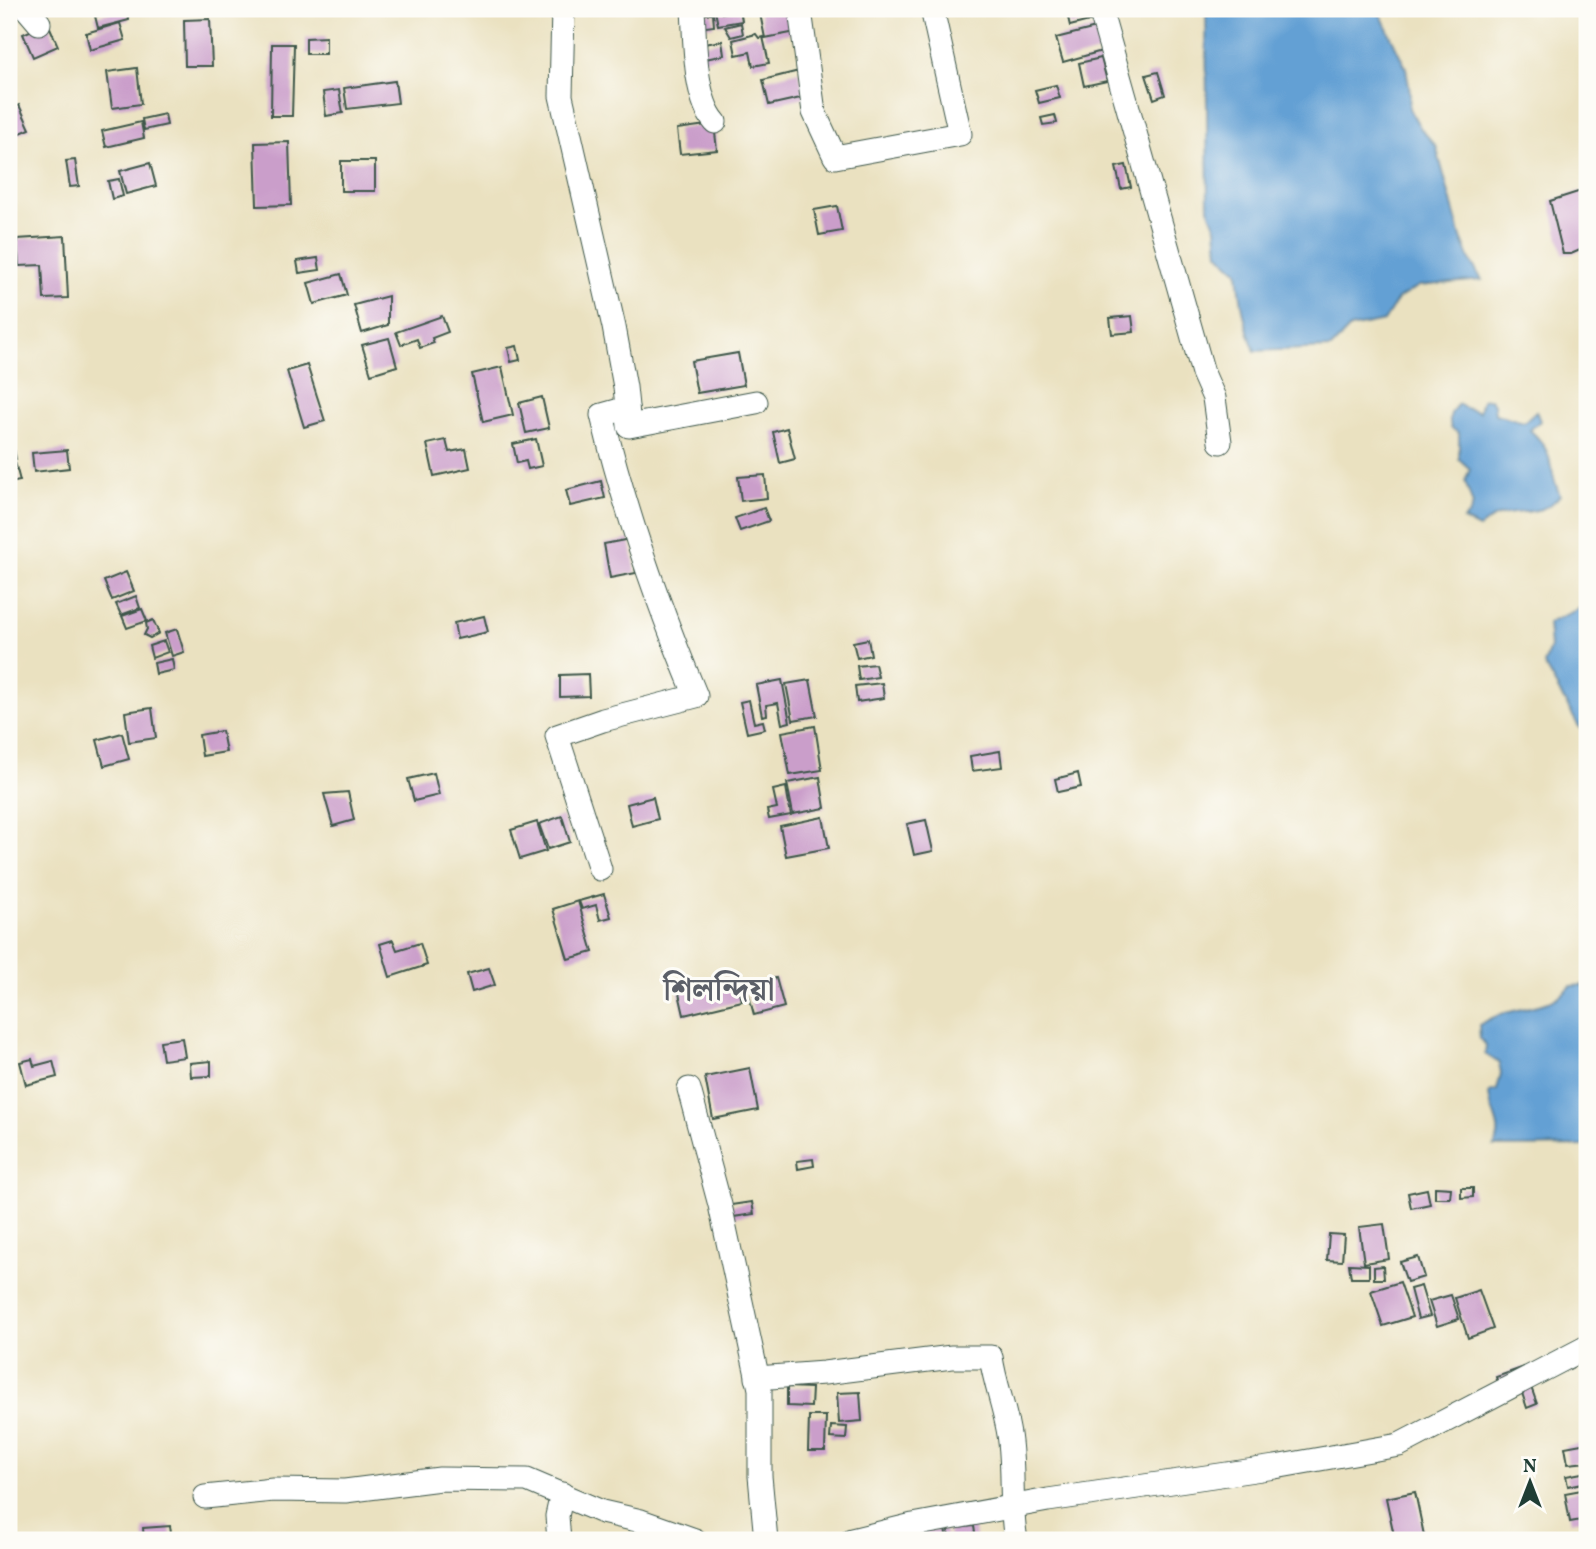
<svg xmlns="http://www.w3.org/2000/svg" width="1596" height="1549" viewBox="0 0 1596 1549" font-family="Vollkorn,'Noto Serif Bengali',serif">
  <style>
    .water { fill: #64a0d4; stroke: #426e84; stroke-width: 2 }
    .building { fill: #ca9eca }
    .lines { fill: none; stroke-linecap: round; stroke-linejoin: round }
    .minor-casing { stroke: #3d5649; stroke-width: 25 }
    .minor { stroke: #fff; stroke-width: 23 }
    .labels { text-anchor: middle; stroke-width: 6; stroke-linejoin: round; paint-order: stroke }
    .quarter-label { font-size: 32px; font-weight: bold; fill: #5b5f68; stroke: #fdfcf7 }
  </style>
  <rect width="100%" height="100%" fill="#fdfcf7"/>
  <filter id="ink" filterUnits="userSpaceOnUse"><feTurbulence type="fractalNoise" baseFrequency=".0143" numOctaves="2"/><feDisplacementMap in="SourceGraphic" scale="14" xChannelSelector="R" yChannelSelector="G"/><feConvolveMatrix kernelMatrix="1 2 1 2 8 2 1 2 1" color-interpolation-filters="sRGB"/></filter>
  <filter id="wash" filterUnits="userSpaceOnUse"><feTurbulence type="fractalNoise" baseFrequency=".00686" numOctaves="4" result="noise"/><feDisplacementMap in="SourceGraphic" scale="28" xChannelSelector="R" yChannelSelector="G"/><feGaussianBlur stdDeviation="1.57" result="paint"/><feColorMatrix in="noise" values="0 0 0 0 0 0 0 0 0 0 0 0 0 0 0 0 0 1.4 0 .05"/><feComposite in="paint" operator="in"/></filter>
  <g filter="url(#wash)">
    <rect width="100%" height="100%" fill="#eae1c0"/>
    <g class="water">
      <path d="M1206,9H1378L1406,68L1410,92L1409,108L1421,129L1436,146L1461,238L1471,262L1482,280L1419,286L1398,299L1384,321L1350,328L1331,348L1255,351C1244,324 1240,300 1238,271L1218,253L1216,228L1208,208Z"/>
      <path d="M1490,399L1494,404L1495,414L1524,422L1536,411L1540,421L1530,430C1557,455 1546,465 1560,495C1544,517 1522,509 1498,516C1492,518 1485,524 1479,528L1463,520L1469,515L1473,505L1465,481L1470,469L1459,459V433L1451,428C1448,416 1451,412 1458,404L1465,408L1479,412L1482,400Z"/>
      <polygon points="1587,594 1587,736 1578,725 1544,665 1550,647 1548,623 1583,607"/>
      <path d="M1571,986L1584,985L1587,989V1146L1494,1147C1506,1126 1489,1114 1489,1092L1497,1090L1501,1073L1499,1063L1485,1054L1486,1045L1480,1039L1479,1025C1487,1021 1496,1015 1505,1013C1529,1006 1554,1006 1571,986Z"/>
    </g>
    <g id="blocks">
      <g class="building">
        <polygon points="127,9 129,20 98,28 95,16"/>
        <polygon points="721,9 722,13 740,9 742,21 718,25 715,11"/>
        <polygon points="759,9 792,9 796,32 765,38"/>
        <polygon points="1066,9 1090,9 1093,20 1070,26"/>
        <polygon points="713,13 714,26 699,28 697,15"/>
        <polygon points="210,19 212,66 185,66 184,20"/>
        <polygon points="48,23 58,46 33,57 23,34"/>
        <polygon points="120,23 125,40 90,50 86,33"/>
        <polygon points="741,23 743,34 731,37 725,27"/>
        <polygon points="1096,28 1102,51 1063,62 1056,38"/>
        <polygon points="756,34 759,38 763,37 769,63 753,66 750,52 736,55 733,40"/>
        <polygon points="326,37 326,54 306,54 306,38"/>
        <polygon points="722,41 724,55 701,60 698,45"/>
        <polygon points="272,44 294,44 292,116 271,116"/>
        <polygon points="1101,58 1107,81 1084,86 1079,63"/>
        <polygon points="137,68 141,104 112,108 107,72"/>
        <polygon points="799,71 805,97 769,105 763,80"/>
        <polygon points="1158,72 1165,95 1154,99 1146,75"/>
        <polygon points="395,81 398,103 347,109 344,88"/>
        <polygon points="1056,85 1060,98 1039,103 1035,90"/>
        <polygon points="339,90 343,113 326,116 323,92"/>
        <polygon points="19,105 30,129 9,138 9,109"/>
        <polygon points="165,114 167,125 144,130 142,119"/>
        <polygon points="1055,115 1057,123 1043,125 1041,118"/>
        <polygon points="141,122 144,138 106,147 102,131"/>
        <polygon points="714,124 717,150 680,154 677,129"/>
        <polygon points="289,142 291,205 257,206 255,143"/>
        <polygon points="75,160 79,186 70,187 66,161"/>
        <rect x="341" y="161" width="34" height="30"/>
        <polygon points="150,163 156,186 126,194 120,171"/>
        <polygon points="1126,165 1131,187 1121,189 1116,167"/>
        <polygon points="119,179 123,196 112,199 108,181"/>
        <polygon points="1581,191 1587,213 1587,247 1571,254 1563,254 1550,201"/>
        <polygon points="837,206 842,231 819,235 814,210"/>
        <polygon points="65,236 68,298 44,299 42,265 19,266 17,239"/>
        <polygon points="9,240 13,240 14,254 9,255"/>
        <polygon points="318,258 320,270 299,273 297,261"/>
        <polygon points="341,274 347,295 314,304 308,283"/>
        <polygon points="388,296 388,325 362,333 354,305"/>
        <polygon points="442,316 448,332 432,338 434,343 420,348 417,339 401,345 396,332"/>
        <polygon points="1132,316 1134,332 1112,334 1110,318"/>
        <polygon points="389,338 397,366 371,374 362,345"/>
        <polygon points="517,346 520,360 511,362 508,348"/>
        <polygon points="738,353 744,385 697,393 691,361"/>
        <polygon points="307,365 325,421 304,427 287,371"/>
        <polygon points="502,367 513,415 483,422 472,374"/>
        <polygon points="542,397 549,428 526,433 519,403"/>
        <polygon points="9,424 16,459 9,460"/>
        <polygon points="787,428 795,459 780,463 773,432"/>
        <polygon points="536,439 542,466 528,469 526,461 517,463 513,444"/>
        <polygon points="446,440 449,452 466,449 470,468 434,476 427,444"/>
        <polygon points="67,450 69,468 34,472 32,453"/>
        <polygon points="15,462 20,481 9,483 9,464"/>
        <polygon points="765,475 767,498 741,501 738,477"/>
        <polygon points="601,481 605,498 570,506 566,490"/>
        <polygon points="764,508 769,521 740,531 735,518"/>
        <polygon points="630,539 636,573 610,578 604,544"/>
        <polygon points="126,572 134,591 112,600 104,581"/>
        <polygon points="136,596 140,608 121,615 116,604"/>
        <polygon points="142,609 147,621 127,628 122,616"/>
        <polygon points="484,616 488,632 457,639 454,623"/>
        <polygon points="153,620 159,633 150,638 144,635 147,629 146,623"/>
        <polygon points="177,629 184,652 172,656 165,633"/>
        <polygon points="868,639 871,655 857,658 853,642"/>
        <polygon points="164,641 168,652 152,658 149,646"/>
        <polygon points="172,659 174,670 156,674 154,663"/>
        <polygon points="875,664 878,677 859,680 857,666"/>
        <polygon points="588,674 589,696 560,697 560,675"/>
        <polygon points="782,680 790,722 782,724 778,703 766,705 767,715 762,716 756,685"/>
        <polygon points="810,680 817,716 793,720 786,684"/>
        <polygon points="882,683 884,698 857,702 855,686"/>
        <polygon points="749,700 754,723 763,721 765,729 747,733 740,702"/>
        <polygon points="152,708 156,738 129,742 125,712"/>
        <polygon points="815,726 822,770 790,775 782,732"/>
        <polygon points="222,731 226,752 202,756 199,735"/>
        <polygon points="122,733 129,759 104,766 97,740"/>
        <polygon points="1000,751 1002,767 972,771 970,756"/>
        <polygon points="434,773 439,795 414,801 408,779"/>
        <polygon points="1078,773 1081,787 1058,792 1055,779"/>
        <polygon points="820,777 825,808 793,814 787,783"/>
        <polygon points="786,787 791,815 769,819 767,810 777,808 773,790"/>
        <polygon points="348,792 354,820 333,826 324,794"/>
        <polygon points="653,797 658,819 632,826 627,804"/>
        <polygon points="562,816 570,842 548,849 539,824"/>
        <polygon points="823,817 829,848 786,856 780,826"/>
        <polygon points="926,820 933,851 914,855 907,824"/>
        <polygon points="537,822 546,851 520,859 511,830"/>
        <polygon points="604,894 611,917 600,920 596,905 582,909 579,901"/>
        <polygon points="578,901 593,952 568,959 553,909"/>
        <polygon points="393,940 397,950 420,943 427,965 390,977 380,944"/>
        <polygon points="489,968 495,985 472,992 467,974"/>
        <polygon points="736,975 742,1001 684,1015 678,989"/>
        <polygon points="776,978 784,1007 754,1015 746,985"/>
        <polygon points="182,1038 185,1057 163,1060 160,1041"/>
        <polygon points="32,1059 34,1066 53,1061 57,1077 26,1085 20,1062"/>
        <polygon points="211,1061 211,1076 191,1077 190,1063"/>
        <polygon points="750,1068 758,1110 713,1119 705,1077"/>
        <polygon points="813,1159 814,1166 798,1169 797,1161"/>
        <polygon points="1435,1187 1451,1188 1450,1198 1435,1198"/>
        <polygon points="1461,1188 1473,1188 1473,1197 1461,1198"/>
        <polygon points="1427,1189 1430,1204 1411,1208 1408,1193"/>
        <polygon points="752,1202 754,1214 733,1217 731,1205"/>
        <polygon points="1384,1224 1389,1259 1364,1263 1359,1227"/>
        <polygon points="1329,1234 1344,1235 1342,1261 1327,1260"/>
        <polygon points="1418,1257 1424,1277 1407,1282 1400,1262"/>
        <polygon points="1349,1264 1369,1265 1369,1278 1351,1278"/>
        <polygon points="1383,1266 1384,1279 1374,1279 1374,1267"/>
        <polygon points="1400,1282 1412,1317 1383,1326 1371,1291"/>
        <polygon points="1421,1286 1430,1316 1418,1319 1410,1289"/>
        <polygon points="1479,1290 1493,1329 1468,1338 1455,1298"/>
        <polygon points="1451,1295 1459,1319 1437,1326 1429,1301"/>
        <polygon points="1524,1367 1537,1404 1527,1408 1521,1390 1503,1397 1496,1377"/>
        <polygon points="787,1387 812,1388 811,1407 787,1406"/>
        <polygon points="860,1392 862,1421 839,1423 837,1393"/>
        <polygon points="809,1416 826,1416 825,1451 808,1451"/>
        <polygon points="831,1426 847,1427 846,1439 830,1438"/>
        <polygon points="1587,1443 1587,1462 1568,1464 1565,1447"/>
        <polygon points="1587,1472 1587,1482 1568,1486 1566,1476"/>
        <polygon points="1587,1489 1587,1519 1570,1522 1565,1493"/>
        <polygon points="1415,1492 1425,1540 1395,1540 1386,1498"/>
        <polygon points="170,1526 172,1540 144,1540 143,1528"/>
        <polygon points="974,1526 976,1540 949,1540 948,1529"/>
        <polygon points="945,1529 947,1540 916,1540 915,1532"/>
      </g>
    </g>
  </g>
  <g filter="url(#ink)">
    <use href="#blocks" fill-opacity="0" stroke="#3d5649" stroke-width="2"/>
    <g class="lines">
      <g class="minor-casing">
        <g id="minor">
          <polyline points="27,9 39,23"/>
          <polyline points="563,9 561,96 614,327 625,387 629,426 756,402"/>
          <path d="M693,9C695,40 694,98 715,122"/>
          <polyline points="1100,9 1203,373 1214,398 1220,442"/>
          <polyline points="800,10 814,112 835,157 960,134 932,9"/>
          <path d="M600,869L557,736L603,720L696,696C658,605 625,511 602,415L627,408"/>
          <polyline points="689,1089 720,1205 760,1389 760,1476 766,1540"/>
          <path d="M757,1378L824,1373L952,1357H991C995,1386 1007,1413 1010,1442C1014,1475 1010,1508 1016,1540"/>
          <polyline points="205,1497 273,1490 345,1491 440,1479 527,1480 602,1512 641,1521 695,1540"/>
          <polyline points="559,1540 557,1516 562,1494"/>
          <polyline points="852,1540 913,1525 1048,1500 1275,1467 1399,1445 1587,1347"/>
        </g>
      </g>
      <use href="#minor" class="minor"/>
    </g>
  </g>
  <g class="labels">
    <g class="quarter-label">
      <text x="719" y="1000">শিলন্দিয়া</text>
    </g>
  </g>
  <rect width="1596" height="1549" fill="none" stroke="#fdfcf7" stroke-width="35"/>
  <g transform="translate(1530 1482)" stroke="#fdfcf7" stroke-width="5" paint-order="stroke">
  <path d="M0-5L12 26L0 18L-12 26Z" fill="#1f3d34"/>
  <text y="-10" font-size="19" font-weight="bold" text-anchor="middle" fill="#1f3d34">N</text>
  </g>
</svg>
